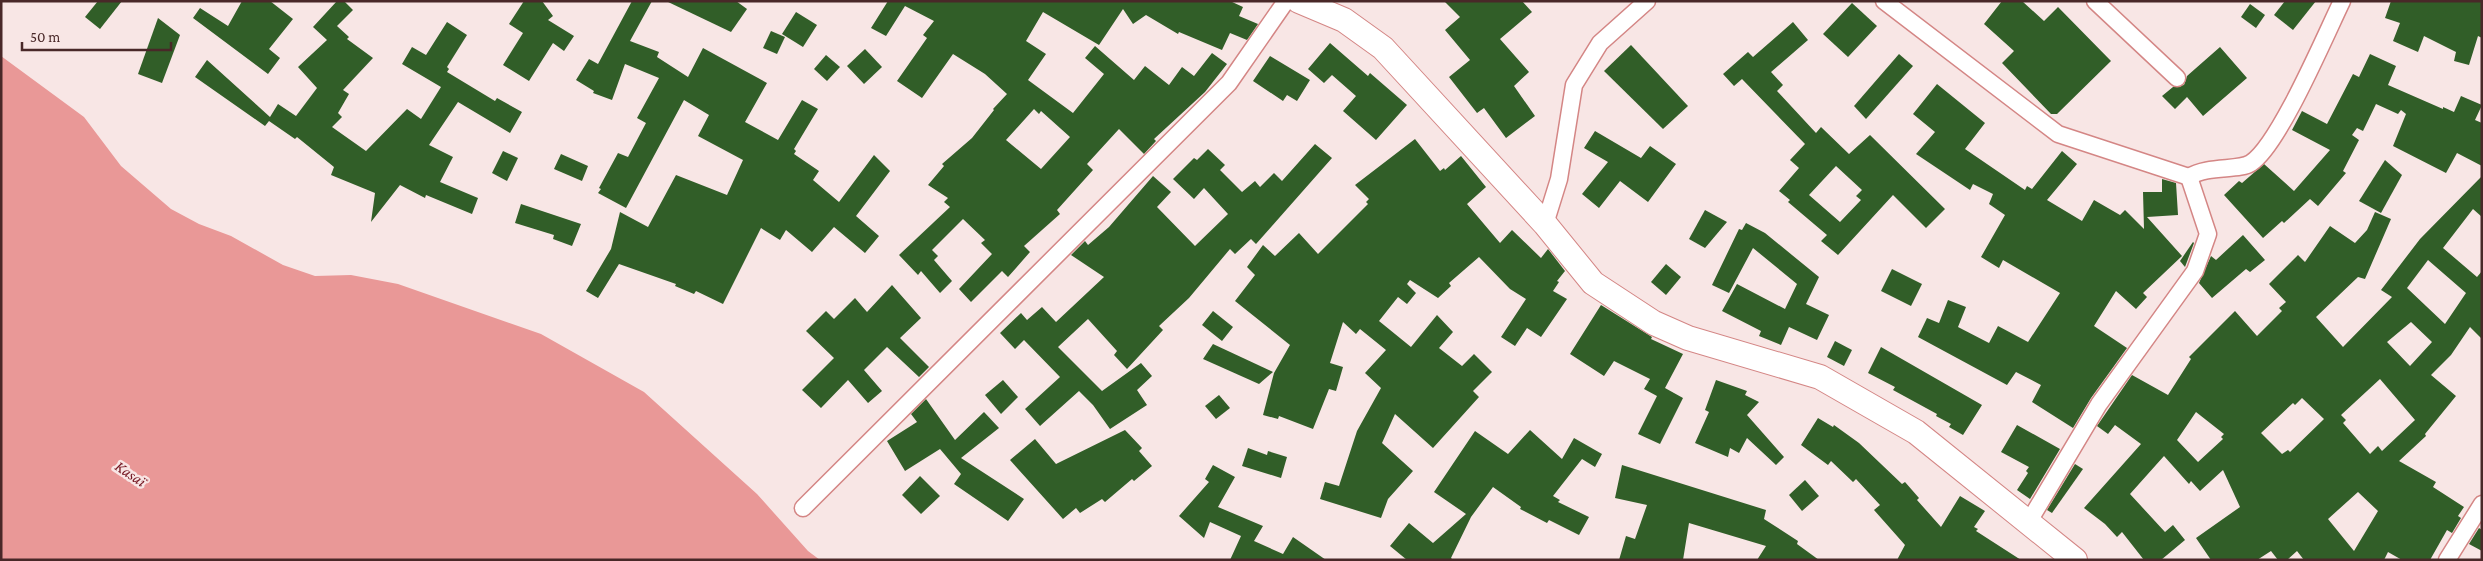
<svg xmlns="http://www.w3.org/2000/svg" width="2483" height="561" viewBox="0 0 2483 561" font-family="'Crimson Pro',serif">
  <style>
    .water { fill: #e99897 }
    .building { fill: #315e28; fill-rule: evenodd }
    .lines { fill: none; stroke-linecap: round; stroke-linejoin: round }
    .street-casing { stroke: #d48685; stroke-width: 19 }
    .secondary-casing { stroke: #d48685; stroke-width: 26 }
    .street { stroke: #fff; stroke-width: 16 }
    .secondary { stroke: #fff; stroke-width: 24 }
    .labels { text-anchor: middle; stroke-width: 5; stroke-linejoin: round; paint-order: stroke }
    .water-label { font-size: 16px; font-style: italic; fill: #741621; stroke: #f8e6e5 }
  </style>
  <rect width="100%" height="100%" fill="#f8e6e5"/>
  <polygon class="water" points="1,56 84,117 121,166 171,209 199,224 231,236 283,265 315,276 351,275 398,284 541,334 644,392 757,494 808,551 820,560 1,560"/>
  <g class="building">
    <polygon points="98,1 122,1 100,29 85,17"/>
    <polygon points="242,1 270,1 293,19 269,49 280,58 268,74 193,18 200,8 228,26"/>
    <polygon points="337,1 344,1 353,10 337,26 349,37 347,39 373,58 343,90 349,94 338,113 342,117 332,127 366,151 407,109 421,119 441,87 402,64 412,47 426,55 447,22 467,35 447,67 449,69 447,72 495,101 497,98 522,112 510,133 458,102 429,145 453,157 440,182 478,198 472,214 426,195 425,198 400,185 371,222 375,193 331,175 334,167 297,137 295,139 269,121 265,126 195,77 207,60 270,117 278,104 296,116 317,88 298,67 327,40 313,27"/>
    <polygon points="524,1 542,1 553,16 548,20 574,36 564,51 553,43 529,81 503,65 523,33 509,24"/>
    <polygon points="632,1 652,1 630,41 659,52 657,57 688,77 703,48 767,83 745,122 778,140 802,100 818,109 794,149 796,151 794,154 819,171 813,180 839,202 874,155 890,171 856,216 879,236 865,253 834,227 812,252 786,230 780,240 761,228 723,304 696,291 694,294 675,286 676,284 619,264 598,298 586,291 611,249 620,212 648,227 676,175 727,195 743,160 698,136 709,115 684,100 626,208 598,193 601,189 599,188 618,153 628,157 646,123 637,118 659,78 625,64 612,100 593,93 594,91 576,80 589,59 598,64"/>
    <polygon points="666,1 736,1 747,9 731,32"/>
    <path d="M888,1H1230L1243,7L1239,16L1258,24L1247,40L1230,33L1222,50L1179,32L1178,34L1146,15L1133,24L1123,9L1099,45L1043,12L1026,41L1046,54L1028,80L1073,113L1104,74L1085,58L1095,46L1134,80L1145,66L1169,85L1182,67L1194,76L1212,53L1227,64L1205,92L1154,139L1156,141L1144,154L1119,129L1087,164L1093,170L1057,210L1060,214L1024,246L1030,252L1008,277L1002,271L971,302L959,289L992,254L981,243L985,240L963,219L932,250L938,256L934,260L952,281L940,293L921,271L918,275L899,255L950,207L944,202L948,198L928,185L944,166L942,164L972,138L994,110L993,109L1007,94L985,74L953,54L922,98L897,81L927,38L923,35L934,21L905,6L886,36L871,28ZM1034,109L1039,114L1041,111L1070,137L1041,169L1006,140Z"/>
    <polygon points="1444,1 1522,1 1532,12 1500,39 1529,72 1514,86 1535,116 1506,138 1484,108 1477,113 1449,77 1470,60 1445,30 1460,17"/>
    <polygon points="2002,1 2022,1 2044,21 2058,7 2111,61 2057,114 2051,114 2002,63 2014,51 1984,24"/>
    <polygon points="2285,1 2316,1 2293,30 2274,15"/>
    <polygon points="2391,1 2482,1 2482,38 2478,36 2469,65 2454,61 2456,52 2424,36 2418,52 2393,41 2400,23 2385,18"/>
    <polygon points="1852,3 1877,26 1848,57 1823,34"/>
    <polygon points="2250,4 2265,15 2256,28 2241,17"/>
    <polygon points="796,12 817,25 803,47 782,34"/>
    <polygon points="158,18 180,35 162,83 138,74"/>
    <path d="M1793,22L1808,40L1771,72L1783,85L1777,91L1816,133L1821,127L1849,154L1870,135L1945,209L1926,228L1893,195L1838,255L1821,241L1827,235L1788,202L1790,200L1779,191L1799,168L1790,160L1805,144L1742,79L1734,86L1723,74L1748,52L1753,57ZM1836,166L1862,190L1856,196L1861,200L1840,222L1809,195Z"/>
    <polygon points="771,31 785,37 777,54 763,48"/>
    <polygon points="1330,43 1368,76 1370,73 1407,105 1376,140 1343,111 1356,96 1332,75 1324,83 1308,69"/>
    <polygon points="1631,45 1688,106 1663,129 1604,71"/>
    <polygon points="2220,47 2247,78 2203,116 2187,97 2175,109 2162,96 2173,87 2184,85 2187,76"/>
    <polygon points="865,49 882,67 864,84 847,66"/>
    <polygon points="1899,54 1913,66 1866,119 1854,106"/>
    <polygon points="2370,54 2396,66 2388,85 2443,109 2443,107 2454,112 2461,96 2482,105 2475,120 2482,123 2482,166 2457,153 2446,173 2393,146 2406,114 2401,110 2398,114 2376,104 2363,131 2357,128 2352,135 2359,140 2343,171 2346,173 2318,206 2310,199 2284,223 2282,221 2263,238 2224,195 2239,181 2242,183 2264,164 2294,191 2330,150 2292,130 2302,111 2327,124 2353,74 2359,77"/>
    <polygon points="826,55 840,67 827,81 814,69"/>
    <polygon points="1270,56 1310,80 1297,101 1287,95 1283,101 1253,81"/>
    <polygon points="1937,84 1985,123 1965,149 2025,190 2027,186 2032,189 2062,151 2077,164 2047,200 2082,221 2094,200 2120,215 2125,210 2144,229 2143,192 2162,192 2162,179 2176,183 2178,215 2147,217 2182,256 2143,293 2147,297 2136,309 2116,291 2094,326 2127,348 2091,398 2073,428 2032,402 2041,385 2016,372 2007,385 1918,337 1927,318 1939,323 1948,300 1966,307 1958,327 1989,343 1998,326 2028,342 2060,293 2003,260 1999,268 1981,257 2005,215 1989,204 1993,194 1973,184 1970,190 1916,154 1935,132 1913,114"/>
    <polygon points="1595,131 1641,158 1650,146 1676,164 1648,202 1620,181 1599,208 1582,194 1608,162 1584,148"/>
    <polygon points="1415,139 1440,171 1444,168 1445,170 1461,156 1486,187 1467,204 1500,243 1512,230 1541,258 1548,249 1565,271 1557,281 1559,282 1553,291 1567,299 1541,337 1527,328 1515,346 1501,337 1526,299 1510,289 1479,257 1449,283 1451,286 1438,298 1410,280 1407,284 1416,293 1407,304 1398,297 1379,321 1411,347 1437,315 1453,332 1439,348 1462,366 1474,354 1492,372 1473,391 1479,397 1433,448 1395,414 1382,443 1413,471 1388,499 1381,518 1320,499 1325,482 1339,486 1357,431 1381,388 1365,373 1386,350 1360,329 1356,334 1343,322 1330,363 1343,367 1336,391 1329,389 1313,429 1279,416 1278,419 1263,415 1274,373 1290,345 1235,301 1255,275 1247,267 1263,245 1275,256 1299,233 1318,254 1368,204 1366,202 1369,199 1355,185"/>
    <polygon points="1315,144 1332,158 1256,244 1251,239 1235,254 1230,249 1189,298 1159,326 1163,330 1127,369 1114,355 1117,351 1088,319 1058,347 1102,391 1141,363 1152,376 1137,390 1147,405 1110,429 1093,405 1079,391 1040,426 1025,409 1060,377 1024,340 1015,349 1000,333 1021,313 1027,320 1042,307 1056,322 1104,277 1071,255 1085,241 1088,245 1109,227 1153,176 1171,192 1157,207 1195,246 1228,214 1204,188 1194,199 1173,179 1194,158 1197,160 1208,149 1225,165 1220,170 1242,192 1255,181 1260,187 1274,173 1282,181"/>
    <polygon points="503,151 518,158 507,181 492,173"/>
    <polygon points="561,154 588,166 582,181 554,169"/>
    <polygon points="2385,160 2402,175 2381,213 2359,201"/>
    <path d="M2482,176V217L2473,209L2443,248L2477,277L2482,271V339L2470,327L2451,355L2431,375L2456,396L2425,434L2426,436L2399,461L2436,482L2433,487L2464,507L2458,516L2461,518L2452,533L2447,530L2430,560H2402L2388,552L2384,560H2304L2297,551L2287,560H2278L2271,551L2257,560H2211L2196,538L2240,507L2223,470L2200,491L2191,481L2189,484L2164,456L2130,494L2165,532L2173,525L2185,540L2161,560H2144L2122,532L2117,537L2105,524L2084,508L2141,444L2115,425L2108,434L2097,426L2132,375L2168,395L2191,359L2189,357L2235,311L2257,336L2282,311L2279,308L2286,302L2269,284L2298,255L2305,262L2330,226L2355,243L2367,230L2375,212L2391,219L2365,279L2358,277L2316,317L2343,347L2392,297L2381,290L2420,239ZM2428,260L2466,293L2445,324L2407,288ZM2411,322L2432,342L2410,366L2387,342ZM2380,379L2415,420L2382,451L2378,446L2370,454L2343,423L2346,420L2341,415ZM2302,398L2324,419L2290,452L2288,450L2282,454L2261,433L2293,403L2295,405ZM2196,412L2224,434L2221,437L2223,439L2198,462L2177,440ZM2358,492L2378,511L2354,551L2328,519Z"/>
    <polygon points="521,204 581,224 572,246 553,239 554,235 515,223"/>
    <polygon points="1705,210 1727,222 1705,248 1689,239"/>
    <polygon points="1746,223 1765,233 1819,277 1806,304 1829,315 1817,340 1789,327 1781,345 1759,336 1761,331 1722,311 1737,284 1785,309 1797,284 1753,248 1729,293 1712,285 1739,229 1742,230"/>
    <polygon points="2243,235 2265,260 2250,272 2246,269 2212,298 2199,283 2211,256 2216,260"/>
    <polygon points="2193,242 2194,243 2185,267 2180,261"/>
    <polygon points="1666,264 1681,277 1666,295 1651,282"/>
    <polygon points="1892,269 1922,284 1911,306 1881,291"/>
    <polygon points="892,285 921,318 900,338 929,367 919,377 887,347 864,370 882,391 868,403 848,380 821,408 802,390 834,358 806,331 826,311 834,319 855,298 867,312"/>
    <polygon points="1601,305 1652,337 1651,339 1683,354 1665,388 1683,398 1660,444 1638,434 1657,396 1644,389 1650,379 1614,361 1604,376 1570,354"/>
    <polygon points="1213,311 1233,327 1222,341 1202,325"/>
    <polygon points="1835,341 1852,350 1844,366 1827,357"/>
    <polygon points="1213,344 1273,372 1259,384 1203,359"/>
    <polygon points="1881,347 1982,405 1963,435 1949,427 1951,424 1936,416 1937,414 1893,390 1895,387 1868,373"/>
    <polygon points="1003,380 1018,397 1001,414 985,395"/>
    <polygon points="1716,380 1747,391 1745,395 1759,402 1747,415 1784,457 1776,465 1747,438 1739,453 1730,448 1728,457 1695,443 1709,412 1705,410"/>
    <polygon points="1219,395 1230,408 1216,419 1205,406"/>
    <polygon points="926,399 955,440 984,412 999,428 961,458 1024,499 1008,521 954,484 961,474 940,449 905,471 887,441 917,422 911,414"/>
    <polygon points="1818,418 1833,427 1834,425 1859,443 1902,484 1905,482 1919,498 1917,500 1941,527 1960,496 1985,511 1974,527 1978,529 1976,531 2021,560 1897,560 1905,545 1874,510 1880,505 1856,479 1853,482 1831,461 1828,465 1801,445"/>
    <polygon points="2017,425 2060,449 2030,499 2017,490 2028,473 2026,471 2029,467 2001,452"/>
    <polygon points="1125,430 1142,448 1139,451 1152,466 1134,481 1132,479 1105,502 1102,499 1080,513 1076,508 1063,519 1010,460 1035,439 1056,464"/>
    <polygon points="1530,430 1562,459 1574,438 1602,454 1595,467 1582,459 1553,496 1560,500 1558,502 1589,517 1579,535 1549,520 1547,523 1520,509 1521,507 1493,487 1471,517 1451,558 1453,560 1407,560 1390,546 1409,523 1433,543 1466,514 1434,492 1475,431 1508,454"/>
    <polygon points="1248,448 1267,455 1268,451 1287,457 1281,478 1242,466"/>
    <polygon points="2075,464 2083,469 2052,513 2047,510"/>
    <polygon points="1213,465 1235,477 1218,507 1263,526 1254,541 1283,554 1293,537 1326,560 1230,560 1241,536 1210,522 1204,538 1179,516 1209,482 1205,479"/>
    <polygon points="1622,465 1766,510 1764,519 1798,541 1797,544 1819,560 1757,560 1766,546 1689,523 1683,560 1619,560 1626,536 1635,539 1647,505 1615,498"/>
    <polygon points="920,476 940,496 921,514 902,495"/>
    <polygon points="1805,480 1819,496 1802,511 1789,495"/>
    <polygon points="2479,528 2482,530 2482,551 2469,544"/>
  </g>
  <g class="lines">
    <g class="street-casing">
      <g id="street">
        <polyline points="1884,1 2058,134 2189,177"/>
        <polyline points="2095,1 2177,78"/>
        <polyline points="1545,224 1559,179 1574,85 1600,43 1647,1"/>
        <polyline points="803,508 1229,83 1286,1"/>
        <path d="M2028,523L2099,404L2195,271L2208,234L2189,177C2208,165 2239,171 2251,163C2279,145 2325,36 2342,1"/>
        <polyline points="2447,560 2482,504"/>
      </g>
    </g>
    <g class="secondary-casing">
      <polyline id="secondary" points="1299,1 1344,20 1383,48 1545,224 1593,283 1654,323 1688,338 1820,377 1916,432 2075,560"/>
    </g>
    <use href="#street" class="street"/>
    <use href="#secondary" class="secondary"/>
  </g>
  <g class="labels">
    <g class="water-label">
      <text transform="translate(131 473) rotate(34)" y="6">Kasaï</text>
    </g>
  </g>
  <rect width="2483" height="561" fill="none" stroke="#492828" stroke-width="5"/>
  <path d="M22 42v8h149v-8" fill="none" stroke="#492828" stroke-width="2.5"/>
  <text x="30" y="42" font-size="15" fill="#492828" stroke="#f8e6e5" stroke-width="4" paint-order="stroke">50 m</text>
</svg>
